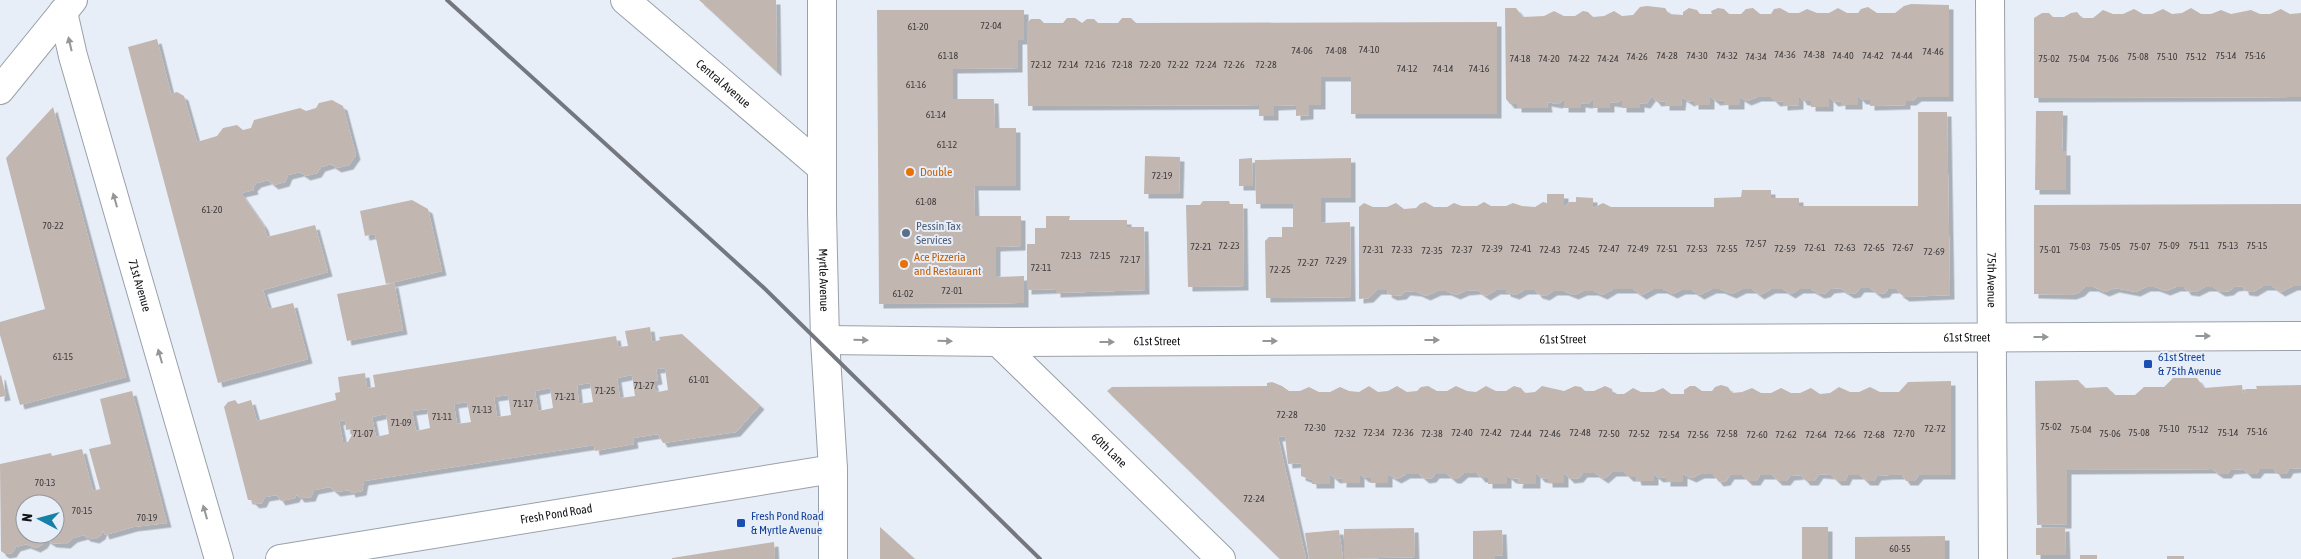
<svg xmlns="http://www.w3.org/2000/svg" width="2301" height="559" viewBox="0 0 2301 559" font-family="'Asap Condensed',sans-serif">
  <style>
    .building { fill: #c2b6b1; fill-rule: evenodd; filter: url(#shadow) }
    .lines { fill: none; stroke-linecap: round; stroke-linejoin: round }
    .street-casing { stroke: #9ba1aa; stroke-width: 30 }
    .secondary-casing { stroke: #9ba1aa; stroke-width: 30 }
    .primary-casing { stroke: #9ba1aa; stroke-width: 30 }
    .street { stroke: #fff; stroke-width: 28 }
    .secondary { stroke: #fff; stroke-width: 28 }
    .primary { stroke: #fff; stroke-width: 28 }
    .rail { stroke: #74787e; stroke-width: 4 }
    .oneway { fill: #959697 }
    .food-dot { fill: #e8710a; stroke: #e8eef8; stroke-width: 2 }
    .service-dot { fill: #5c6f8a; stroke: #e8eef8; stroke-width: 2 }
    .transit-dot { fill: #1a4fb4; stroke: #e8eef8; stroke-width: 2 }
    .labels { text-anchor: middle; stroke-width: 4; stroke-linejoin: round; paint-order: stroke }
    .number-label { font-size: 10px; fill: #3f3d3e }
    .street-label { font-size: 12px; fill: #131518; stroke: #e8eef8 }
    .food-label { font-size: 12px; fill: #c56008; stroke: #e8eef8; text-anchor: start }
    .service-label { font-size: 12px; fill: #4e5e75; stroke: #e8eef8; text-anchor: start }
    .transit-label { font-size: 12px; fill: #164399; stroke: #e8eef8; text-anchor: start }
  </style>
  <defs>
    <filter id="shadow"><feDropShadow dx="4.5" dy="4.5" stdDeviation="0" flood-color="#0004"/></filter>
  </defs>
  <rect width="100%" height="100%" fill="#e8eef8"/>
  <g class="building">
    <polygon points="699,0 776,0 777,72 707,7"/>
    <polygon points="1911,4 1949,5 1949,97 1917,97 1912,101 1906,101 1906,105 1870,106 1870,100 1862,100 1858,96 1858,105 1841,105 1841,101 1834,102 1829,97 1829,107 1811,107 1811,101 1803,101 1799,95 1799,105 1783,106 1783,101 1776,102 1771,97 1757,97 1747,101 1740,97 1740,105 1724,105 1724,100 1716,101 1710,96 1710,105 1694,105 1694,100 1690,102 1682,97 1681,106 1665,106 1665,101 1657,102 1652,96 1646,104 1640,103 1640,108 1622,108 1622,99 1617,103 1610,102 1610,108 1593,108 1593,99 1588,104 1581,103 1581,108 1564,108 1564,99 1558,104 1547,102 1548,108 1517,108 1517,104 1510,104 1506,99 1505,8 1516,8 1523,17 1544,16 1554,11 1564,16 1575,16 1583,11 1588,12 1593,17 1604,16 1614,11 1622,16 1633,15 1640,7 1647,6 1665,8 1669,14 1683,15 1683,12 1689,8 1697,10 1700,14 1712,14 1711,11 1718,8 1724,9 1729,14 1741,14 1746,9 1753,8 1760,14 1771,14 1774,9 1780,8 1789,13 1799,13 1807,9 1817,13 1829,13 1838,8 1847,13 1858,13 1861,9 1868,7 1877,13 1895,13 1904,6"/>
    <polygon points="2191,8 2201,14 2211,14 2221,10 2231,14 2251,10 2260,14 2270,14 2281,9 2290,14 2301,13 2301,97 2034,98 2034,18 2042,13 2049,13 2053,17 2064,17 2071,13 2077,12 2082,18 2093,18 2103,10 2113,14 2123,14 2134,9 2143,14 2152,14 2163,9 2172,14 2182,13"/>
    <polygon points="877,10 1024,10 1024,40 1018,40 1018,68 953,69 953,99 994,99 995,128 1016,128 1016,186 974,186 975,216 1021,216 1021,246 996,247 996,277 1024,276 1024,303 879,304"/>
    <polygon points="1067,18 1075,18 1082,23 1087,19 1094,19 1098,23 1118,23 1122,18 1131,18 1136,23 1497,22 1497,114 1351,114 1351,77 1321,77 1321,105 1309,105 1309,115 1296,116 1296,105 1274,106 1274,116 1259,116 1259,105 1028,106 1027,23 1031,19 1040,19 1044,23 1063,23"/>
    <polygon points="157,39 171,94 177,92 184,96 197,142 217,136 223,128 237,125 243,130 251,128 254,120 300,108 306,111 316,108 319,103 332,100 343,106 356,155 349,165 337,168 331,164 321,167 317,173 306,176 300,172 288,175 285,182 274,185 268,180 257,183 253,187 254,190 241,193 264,226 267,237 315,225 328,272 263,290 269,309 293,303 308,359 218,383 128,47"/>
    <polygon points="53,107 126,377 20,405 0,335 0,322 45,309 6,158"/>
    <polygon points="2036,111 2063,111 2062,151 2066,151 2066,190 2035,190"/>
    <polygon points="1918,112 1947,112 1950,295 1905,297 1899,293 1897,289 1888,289 1885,293 1878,294 1870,288 1860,288 1856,293 1850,294 1840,288 1830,289 1826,293 1820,294 1811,289 1799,289 1791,294 1783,289 1771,289 1760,295 1752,289 1742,289 1732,294 1720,289 1712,289 1700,295 1692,290 1681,290 1673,294 1663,289 1653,289 1642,295 1633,289 1613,289 1603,295 1594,291 1583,291 1574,295 1564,291 1553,291 1545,296 1538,294 1535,290 1524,290 1515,295 1506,292 1506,290 1496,290 1486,296 1477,290 1465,291 1456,295 1447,291 1437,291 1426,296 1417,292 1406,291 1402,295 1393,296 1387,293 1388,290 1377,290 1369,298 1359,299 1359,207 1364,203 1373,207 1387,207 1396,203 1404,209 1416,208 1420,204 1425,202 1434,207 1447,207 1454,203 1462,206 1477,206 1484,202 1491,206 1506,206 1513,203 1522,206 1535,207 1543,202 1547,203 1547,194 1564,194 1564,207 1569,202 1576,202 1576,197 1593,198 1593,208 1603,203 1611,207 1714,207 1714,198 1741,197 1742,190 1771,190 1771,198 1799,198 1799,206 1918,206"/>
    <polygon points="1145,156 1180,157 1179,194 1144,194"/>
    <polygon points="1252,158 1253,186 1239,186 1239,159"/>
    <polygon points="1351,158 1351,198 1321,198 1321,223 1350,222 1351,297 1266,298 1265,241 1269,237 1282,237 1282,227 1293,227 1293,204 1256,204 1255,160"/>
    <polygon points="412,200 428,209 442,271 386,284 375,234 365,236 360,211"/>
    <polygon points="1203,201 1229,201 1230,204 1243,204 1244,286 1188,287 1186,205 1200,205"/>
    <polygon points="2301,204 2301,286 2293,286 2281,292 2272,286 2263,286 2253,292 2245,291 2243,286 2234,287 2229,291 2221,292 2213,287 2205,287 2195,292 2187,291 2184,287 2176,287 2166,291 2155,287 2146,287 2136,292 2115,288 2105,292 2094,287 2085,287 2080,292 2072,295 2034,294 2034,205"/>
    <polygon points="1046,216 1070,216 1069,220 1127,220 1127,227 1144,227 1145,290 1056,293 1056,289 1027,290 1027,244 1035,244 1035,228 1046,228"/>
    <polygon points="394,283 403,330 347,341 337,294"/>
    <path d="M650,327L652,342L660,340L659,337L682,334L760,405L736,432L663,443L658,434L633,438L634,444L595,451L594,445L364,481L362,491L351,493L350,490L336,492L330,487L314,490L311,497L300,498L297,494L295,498L281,501L277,495L265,497L262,503L255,504L251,500H248L224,407L228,402L235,400L238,404L251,400L257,421L336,400L335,393L340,392L338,377L365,373L367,388L375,387L373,375L616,336L618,347L628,346L625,331ZM665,368L668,390L658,392L655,389L653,381L658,380L656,369ZM632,375L635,396L620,398L617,378ZM590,383L593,402L579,404L577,385ZM550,388L553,408L538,411L535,391ZM508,395L511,415L497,417L494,397ZM467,402L471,422L457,424L454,404ZM427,409L430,428L416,431L412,411ZM386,414L389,434L376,437L372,417ZM345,420L346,430L352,429V435L348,442H343L339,421Z"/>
    <polygon points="1,375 6,396 0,397 0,376"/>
    <polygon points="2173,378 2197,378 2204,388 2242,385 2243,394 2246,389 2257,389 2256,386 2301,385 2301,468 2289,469 2286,474 2277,474 2274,469 2260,469 2256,474 2248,474 2243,469 2230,470 2227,474 2219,474 2212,469 2067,470 2067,524 2037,525 2035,381 2078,380 2085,388 2107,387 2115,395 2135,395 2144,387 2164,387"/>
    <polygon points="1951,381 1951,475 1919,475 1914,481 1906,481 1902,475 1889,475 1877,476 1874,481 1866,481 1860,475 1848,475 1845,481 1837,481 1831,475 1819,474 1814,481 1806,481 1801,475 1790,476 1786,481 1778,481 1772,475 1760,475 1756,481 1748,481 1742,475 1730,475 1726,481 1719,482 1713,474 1700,474 1692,478 1683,474 1683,482 1666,482 1666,477 1659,478 1654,474 1654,481 1637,481 1636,477 1629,477 1624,472 1612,472 1604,479 1595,473 1583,473 1579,478 1570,479 1564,473 1564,483 1548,483 1548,479 1541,478 1536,473 1536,484 1518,484 1519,478 1512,479 1507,475 1507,484 1488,484 1488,478 1481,478 1477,473 1464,473 1457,479 1453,479 1447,474 1435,474 1432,478 1425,479 1419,474 1406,474 1397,479 1388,474 1388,483 1371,483 1371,478 1365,478 1360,474 1360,483 1342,483 1342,478 1336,479 1330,474 1330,484 1312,484 1312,480 1301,476 1301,463 1288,464 1285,436 1278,437 1306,559 1280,559 1107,391 1112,387 1267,386 1267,383 1272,382 1282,386 1289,391 1300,391 1309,387 1319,392 1330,392 1340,387 1349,391 1359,392 1369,386 1378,392 1388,391 1397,386 1407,392 1417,391 1421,387 1428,386 1437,391 1447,391 1456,386 1467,391 1476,392 1486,386 1496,391 1506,391 1514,386 1521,388 1525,393 1535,392 1542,386 1564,391 1575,386 1581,387 1585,391 1594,391 1605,386 1612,389 1613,394 1624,394 1633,388 1641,392 1654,392 1663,388 1671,394 1684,394 1684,390 1690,386 1695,386 1702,391 1712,391 1715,387 1721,385 1728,387 1732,393 1742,392 1752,388 1761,393 1771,393 1781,388 1791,393 1800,393 1811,388 1820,394 1830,393 1839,387 1850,392 1859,392 1870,387 1880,392 1899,392 1908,382"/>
    <path d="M132,391L167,523L133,527L105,535L103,530L101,535L95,539L86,537L84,535L73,538L66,544L52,543L46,539L43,544L36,548L26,544L16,547L12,553L5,554L1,551L0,464L51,453L52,456L82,449L93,491L100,489L89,449L111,444L100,399ZM25,504H55V534H25Z"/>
    <polygon points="880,527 915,559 880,559"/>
    <rect x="1802" y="527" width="26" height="32"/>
    <polygon points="2065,527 2066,555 2036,555 2036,528"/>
    <polygon points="1414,528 1415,557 1344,559 1344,529"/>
    <polygon points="1339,530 1343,559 1309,559 1305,533"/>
    <polygon points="1502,530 1503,555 1495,556 1495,559 1473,559 1473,531"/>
    <polygon points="1945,536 1945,559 1855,559 1855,537"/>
    <polygon points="774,542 775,559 672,559 672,558"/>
    <rect x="2080" y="555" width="17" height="4"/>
    <rect x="2167" y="556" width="17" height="3"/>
  </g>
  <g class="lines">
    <g class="street-casing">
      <g id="street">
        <path id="s1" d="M1990,0L1993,559"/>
        <path id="s2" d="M63,12L73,56L219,559"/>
        <path id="s3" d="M825,340L998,342L2301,336"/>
        <path id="s4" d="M998,342L1221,559"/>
      </g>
    </g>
    <g class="secondary-casing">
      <g id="secondary">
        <path id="s5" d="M625,0L821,167"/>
        <polyline points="0,90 73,0"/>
        <path id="s6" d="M280,559L833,469"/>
      </g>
    </g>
    <g class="primary-casing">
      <g id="primary">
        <path id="s7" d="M822,0V213L825,340L833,469V559"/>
      </g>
    </g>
    <use href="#street" class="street"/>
    <use href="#secondary" class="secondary"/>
    <use href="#primary" class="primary"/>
    <polyline class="rail" points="447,0 763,287 1040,559"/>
  </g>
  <defs><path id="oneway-solid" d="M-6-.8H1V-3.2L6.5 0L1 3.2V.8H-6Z" transform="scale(1.25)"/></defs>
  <g class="oneway">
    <use href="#oneway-solid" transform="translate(70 44) rotate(-103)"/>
    <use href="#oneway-solid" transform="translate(115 200) rotate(-106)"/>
    <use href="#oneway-solid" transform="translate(2203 336)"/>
    <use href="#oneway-solid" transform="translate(2041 337)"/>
    <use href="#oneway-solid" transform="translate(861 340) rotate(1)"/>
    <use href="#oneway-solid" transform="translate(1432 340)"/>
    <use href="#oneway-solid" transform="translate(945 341) rotate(1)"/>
    <use href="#oneway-solid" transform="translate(1270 341)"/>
    <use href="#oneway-solid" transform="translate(1107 342)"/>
    <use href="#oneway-solid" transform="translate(160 356) rotate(-106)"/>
    <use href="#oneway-solid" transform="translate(205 512) rotate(-106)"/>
  </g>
  <g class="food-dot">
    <circle cx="910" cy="172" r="5"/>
    <circle cx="904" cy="264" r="5"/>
  </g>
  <circle class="service-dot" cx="906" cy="233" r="5"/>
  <g class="transit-dot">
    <rect x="2143" y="359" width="10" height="10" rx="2.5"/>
    <rect x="736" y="518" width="10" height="10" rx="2.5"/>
  </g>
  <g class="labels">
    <g class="number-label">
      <text x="991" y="29">72-04</text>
      <text x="918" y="30">61-20</text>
      <text x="1369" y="53">74-10</text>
      <text x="1302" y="54">74-06</text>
      <text x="1336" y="54">74-08</text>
      <text x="1933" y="55">74-46</text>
      <text x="1785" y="58">74-36</text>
      <text x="1814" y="58">74-38</text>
      <text x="948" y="59">61-18</text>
      <text x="1667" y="59">74-28</text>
      <text x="1697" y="59">74-30</text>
      <text x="1727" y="59">74-32</text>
      <text x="1843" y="59">74-40</text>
      <text x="1873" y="59">74-42</text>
      <text x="1902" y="59">74-44</text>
      <text x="2226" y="59">75-14</text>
      <text x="2255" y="59">75-16</text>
      <text x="1637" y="60">74-26</text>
      <text x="1756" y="60">74-34</text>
      <text x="2138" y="60">75-08</text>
      <text x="2167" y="60">75-10</text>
      <text x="2196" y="60">75-12</text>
      <text x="1520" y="62">74-18</text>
      <text x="1549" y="62">74-20</text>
      <text x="1579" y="62">74-22</text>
      <text x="1608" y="62">74-24</text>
      <text x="2049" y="62">75-02</text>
      <text x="2079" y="62">75-04</text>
      <text x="2108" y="62">75-06</text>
      <text x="1041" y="68">72-12</text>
      <text x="1068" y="68">72-14</text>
      <text x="1095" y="68">72-16</text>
      <text x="1122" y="68">72-18</text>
      <text x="1150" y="68">72-20</text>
      <text x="1178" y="68">72-22</text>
      <text x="1206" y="68">72-24</text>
      <text x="1234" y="68">72-26</text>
      <text x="1266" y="68">72-28</text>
      <text x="1407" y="72">74-12</text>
      <text x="1443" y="72">74-14</text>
      <text x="1479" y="72">74-16</text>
      <text x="916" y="88">61-16</text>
      <text x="936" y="118">61-14</text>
      <text x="947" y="148">61-12</text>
      <text x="1162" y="179">72-19</text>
      <text x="926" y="205">61-08</text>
      <text x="212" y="213">61-20</text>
      <text x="53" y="229">70-22</text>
      <text x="1756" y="247">72-57</text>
      <text x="1229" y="249">72-23</text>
      <text x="2169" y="249">75-09</text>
      <text x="2199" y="249">75-11</text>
      <text x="2228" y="249">75-13</text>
      <text x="2257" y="249">75-15</text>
      <text x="1201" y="250">72-21</text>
      <text x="2080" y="250">75-03</text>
      <text x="2110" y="250">75-05</text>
      <text x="2140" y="250">75-07</text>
      <text x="1815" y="251">72-61</text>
      <text x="1845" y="251">72-63</text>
      <text x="1874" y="251">72-65</text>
      <text x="1903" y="251">72-67</text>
      <text x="1492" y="252">72-39</text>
      <text x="1521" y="252">72-41</text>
      <text x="1609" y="252">72-47</text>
      <text x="1638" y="252">72-49</text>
      <text x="1667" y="252">72-51</text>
      <text x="1697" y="252">72-53</text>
      <text x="1727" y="252">72-55</text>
      <text x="1785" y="252">72-59</text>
      <text x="1373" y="253">72-31</text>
      <text x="1402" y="253">72-33</text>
      <text x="1462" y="253">72-37</text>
      <text x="1550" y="253">72-43</text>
      <text x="1579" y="253">72-45</text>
      <text x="2050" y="253">75-01</text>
      <text x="1432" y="254">72-35</text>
      <text x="1934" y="255">72-69</text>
      <text x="1071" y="259">72-13</text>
      <text x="1100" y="259">72-15</text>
      <text x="1130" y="263">72-17</text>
      <text x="1336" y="264">72-29</text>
      <text x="1308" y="266">72-27</text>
      <text x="1041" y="271">72-11</text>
      <text x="1280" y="273">72-25</text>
      <text x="952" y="294">72-01</text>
      <text x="903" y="297">61-02</text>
      <text x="63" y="360">61-15</text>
      <text x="699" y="383">61-01</text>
      <text x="644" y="389">71-27</text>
      <text x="605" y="394">71-25</text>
      <text x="565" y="400">71-21</text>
      <text x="523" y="407">71-17</text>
      <text x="482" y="413">71-13</text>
      <text x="1287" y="418">72-28</text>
      <text x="442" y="420">71-11</text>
      <text x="401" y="426">71-09</text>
      <text x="2051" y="430">75-02</text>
      <text x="1315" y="431">72-30</text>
      <text x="1935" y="432">72-72</text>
      <text x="2169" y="432">75-10</text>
      <text x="2081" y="433">75-04</text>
      <text x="2198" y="433">75-12</text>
      <text x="2257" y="435">75-16</text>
      <text x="1374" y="436">72-34</text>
      <text x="1403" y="436">72-36</text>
      <text x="1462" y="436">72-40</text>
      <text x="1491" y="436">72-42</text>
      <text x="1580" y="436">72-48</text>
      <text x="2139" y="436">75-08</text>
      <text x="2228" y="436">75-14</text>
      <text x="363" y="437">71-07</text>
      <text x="1345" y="437">72-32</text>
      <text x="1432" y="437">72-38</text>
      <text x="1521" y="437">72-44</text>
      <text x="1550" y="437">72-46</text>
      <text x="1609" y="437">72-50</text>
      <text x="1639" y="437">72-52</text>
      <text x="1727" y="437">72-58</text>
      <text x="1904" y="437">72-70</text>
      <text x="2110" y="437">75-06</text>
      <text x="1669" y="438">72-54</text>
      <text x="1698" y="438">72-56</text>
      <text x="1757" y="438">72-60</text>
      <text x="1786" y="438">72-62</text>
      <text x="1816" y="438">72-64</text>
      <text x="1845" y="438">72-66</text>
      <text x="1874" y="438">72-68</text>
      <text x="45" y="486">70-13</text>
      <text x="1254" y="502">72-24</text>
      <text x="82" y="514">70-15</text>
      <text x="147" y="521">70-19</text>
      <text x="1900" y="552">60-55</text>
    </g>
    <g class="street-label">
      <text dy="4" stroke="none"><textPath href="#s5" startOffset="129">Central Avenue</textPath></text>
      <text dy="4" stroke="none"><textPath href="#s7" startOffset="280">Myrtle Avenue</textPath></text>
      <text dy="4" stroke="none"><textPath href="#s1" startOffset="280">75th Avenue</textPath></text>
      <text dy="4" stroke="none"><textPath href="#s2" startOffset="284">71st Avenue</textPath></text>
      <text dy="4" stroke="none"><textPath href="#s3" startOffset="1142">61st Street</textPath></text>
      <text dy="4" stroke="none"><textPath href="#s3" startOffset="738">61st Street</textPath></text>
      <text dy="4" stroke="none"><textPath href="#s3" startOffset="332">61st Street</textPath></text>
      <text dy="4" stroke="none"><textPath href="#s4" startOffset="155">60th Lane</textPath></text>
      <text dy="4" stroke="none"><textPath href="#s6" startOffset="280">Fresh Pond Road</textPath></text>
    </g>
    <g class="food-label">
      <text x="920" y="176">Double</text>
      <text x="914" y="261">Ace Pizzeria<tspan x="914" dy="14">and Restaurant</tspan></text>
    </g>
    <g class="service-label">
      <text x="916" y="230">Pessin Tax<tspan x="916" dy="14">Services</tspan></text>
    </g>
    <g class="transit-label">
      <text x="2158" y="361">61st Street<tspan x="2158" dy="14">&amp; 75th Avenue</tspan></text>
      <text x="751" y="520">Fresh Pond Road<tspan x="751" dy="14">&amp; Myrtle Avenue</tspan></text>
    </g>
  </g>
  <g transform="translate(40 519) rotate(276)"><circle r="24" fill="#e8eef8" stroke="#93979e"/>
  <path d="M0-4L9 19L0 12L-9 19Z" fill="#1680a9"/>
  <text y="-8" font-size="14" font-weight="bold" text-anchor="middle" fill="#131518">N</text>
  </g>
</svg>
